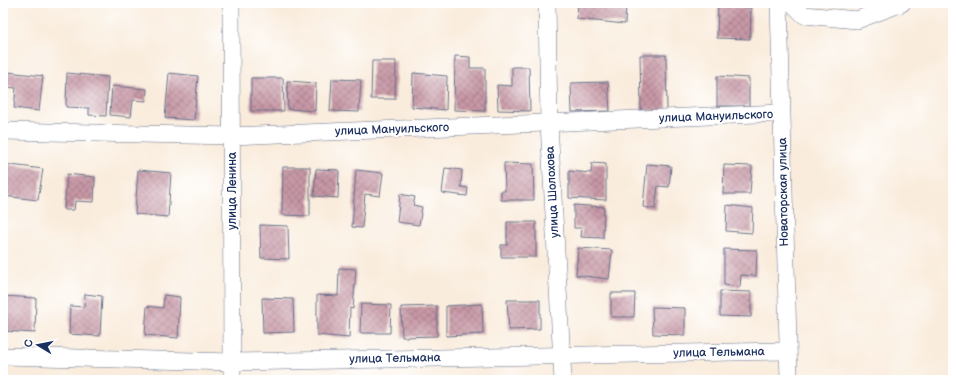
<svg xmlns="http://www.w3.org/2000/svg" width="956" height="383" viewBox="0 0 956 383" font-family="'Balsamiq Sans',sans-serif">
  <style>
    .building { fill: url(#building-cross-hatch) }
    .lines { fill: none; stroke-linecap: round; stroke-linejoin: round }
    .minor-casing { stroke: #69718a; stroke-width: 18 }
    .minor { stroke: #fff; stroke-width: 17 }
    .labels { text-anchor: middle; stroke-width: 4; stroke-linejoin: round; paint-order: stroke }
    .street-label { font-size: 12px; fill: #1b2f5e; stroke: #fff }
  </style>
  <defs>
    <pattern id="building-cross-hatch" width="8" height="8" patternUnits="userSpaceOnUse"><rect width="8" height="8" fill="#c898a6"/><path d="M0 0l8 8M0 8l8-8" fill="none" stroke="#a27c8a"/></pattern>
  </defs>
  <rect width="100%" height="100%" fill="#fff"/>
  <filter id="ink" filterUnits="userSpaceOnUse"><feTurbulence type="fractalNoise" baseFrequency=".025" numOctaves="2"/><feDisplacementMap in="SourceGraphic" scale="8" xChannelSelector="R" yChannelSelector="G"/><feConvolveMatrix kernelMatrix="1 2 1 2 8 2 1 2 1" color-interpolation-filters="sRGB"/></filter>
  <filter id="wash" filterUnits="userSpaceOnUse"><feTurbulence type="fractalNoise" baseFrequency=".012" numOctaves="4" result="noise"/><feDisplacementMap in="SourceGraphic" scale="16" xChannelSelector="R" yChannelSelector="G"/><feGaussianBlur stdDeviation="0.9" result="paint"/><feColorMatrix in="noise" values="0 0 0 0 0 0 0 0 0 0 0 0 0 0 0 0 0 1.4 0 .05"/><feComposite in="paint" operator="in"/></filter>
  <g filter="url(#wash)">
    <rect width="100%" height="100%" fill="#f9ecdc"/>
    <g id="blocks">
      <g class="building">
        <polygon points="578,3 626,3 625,24 577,19"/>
        <polygon points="718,6 751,8 750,39 717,38"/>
        <polygon points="640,55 666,55 667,111 641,110"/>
        <polygon points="455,56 470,57 470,68 485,68 485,111 454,110"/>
        <polygon points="372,61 396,61 395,99 371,99"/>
        <polygon points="512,67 529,67 530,111 498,110 497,85 512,86"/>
        <polygon points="8,72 43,76 39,111 14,108 16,88 6,87"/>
        <polygon points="67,73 108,77 106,116 89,115 89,108 66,107"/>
        <polygon points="169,73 198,76 194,120 165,118"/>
        <polygon points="413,73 447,76 446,110 412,107"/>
        <polygon points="717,76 749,78 749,106 717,106"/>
        <polygon points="251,78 283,78 284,111 251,111"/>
        <polygon points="332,79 361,80 359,112 330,111"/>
        <polygon points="287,81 316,83 315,111 288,109"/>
        <polygon points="608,82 610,111 572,112 571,83"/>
        <polygon points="112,86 147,89 146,101 133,100 131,117 110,115"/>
        <polygon points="504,163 533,164 534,200 501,200 501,191 505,191"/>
        <polygon points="592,163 606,164 606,200 569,198 569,171 591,173"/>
        <polygon points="3,164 43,169 38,200 3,196"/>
        <polygon points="647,164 671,166 669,187 658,186 655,209 643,207"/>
        <polygon points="724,165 752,166 750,194 723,194"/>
        <polygon points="283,167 310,167 310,216 282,215"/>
        <polygon points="445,168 462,170 461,187 468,188 467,196 442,193"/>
        <polygon points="316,169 339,170 338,198 314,196"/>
        <polygon points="138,170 171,173 168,217 135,214"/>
        <polygon points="356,170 383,173 380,196 365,194 362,228 352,227"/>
        <polygon points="67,174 95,177 94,202 75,201 74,210 64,210"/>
        <polygon points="400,194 415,197 413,205 422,207 419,225 397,222"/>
        <polygon points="574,205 604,207 603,238 581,237 582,228 574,228"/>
        <polygon points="727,205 753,208 752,233 726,231"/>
        <polygon points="507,222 536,222 536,257 501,257 501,245 507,245"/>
        <polygon points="260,225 288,226 289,259 261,258"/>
        <polygon points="578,248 612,250 609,279 576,275"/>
        <polygon points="724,249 757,250 756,276 741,275 740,287 724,285"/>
        <polygon points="339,268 356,269 353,309 350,308 349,338 317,335 317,295 338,296"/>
        <polygon points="720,291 751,292 751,317 720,316"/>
        <polygon points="611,293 635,293 634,317 611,317"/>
        <polygon points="85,294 102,296 100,336 69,334 70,306 84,307"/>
        <polygon points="164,295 180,297 178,338 145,335 147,306 163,308"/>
        <polygon points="4,296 36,298 35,333 3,331"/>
        <polygon points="262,298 293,299 294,332 263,333"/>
        <polygon points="507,300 540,300 540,329 509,330"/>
        <polygon points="361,304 391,305 390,333 360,333"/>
        <polygon points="482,304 483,334 446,336 446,306"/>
        <polygon points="437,306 437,336 402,337 401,307"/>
        <polygon points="652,307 685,308 685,335 653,334"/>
      </g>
    </g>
  </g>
  <g filter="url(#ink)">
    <use href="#blocks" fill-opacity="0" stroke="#69718a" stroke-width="1"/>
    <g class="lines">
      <g class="minor-casing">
        <g id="minor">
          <polyline points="231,3 232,380"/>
          <polyline points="547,3 549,123 563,380"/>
          <polyline points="779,3 789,380"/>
          <polyline points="792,3 804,15 857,20 902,3"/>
          <polyline points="3,131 232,136 781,113"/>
          <polyline points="3,356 232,362 787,351"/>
        </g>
      </g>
      <use href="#minor" class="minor"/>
    </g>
  </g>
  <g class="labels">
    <g class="street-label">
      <text transform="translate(716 116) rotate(-2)" y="4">улица Мануильского</text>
      <text transform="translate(392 129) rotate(-2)" y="4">улица Мануильского</text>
      <text transform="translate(232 191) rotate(-90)" y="4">улица Ленина</text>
      <text transform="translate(552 192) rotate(-93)" y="4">улица Шолохова</text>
      <text transform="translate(783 192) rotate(-91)" y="4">Новаторская улица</text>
      <text transform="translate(719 352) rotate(-1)" y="4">улица Тельмана</text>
      <text transform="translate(395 358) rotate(-1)" y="4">улица Тельмана</text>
    </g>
  </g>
  <rect width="956" height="383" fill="none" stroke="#fff" stroke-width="16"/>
  <g transform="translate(38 345) rotate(280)" stroke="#ffffff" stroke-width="3" paint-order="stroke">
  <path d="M0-3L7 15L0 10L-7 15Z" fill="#1b2f5e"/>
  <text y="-6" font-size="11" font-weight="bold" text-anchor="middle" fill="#1b2f5e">С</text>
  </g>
</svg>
